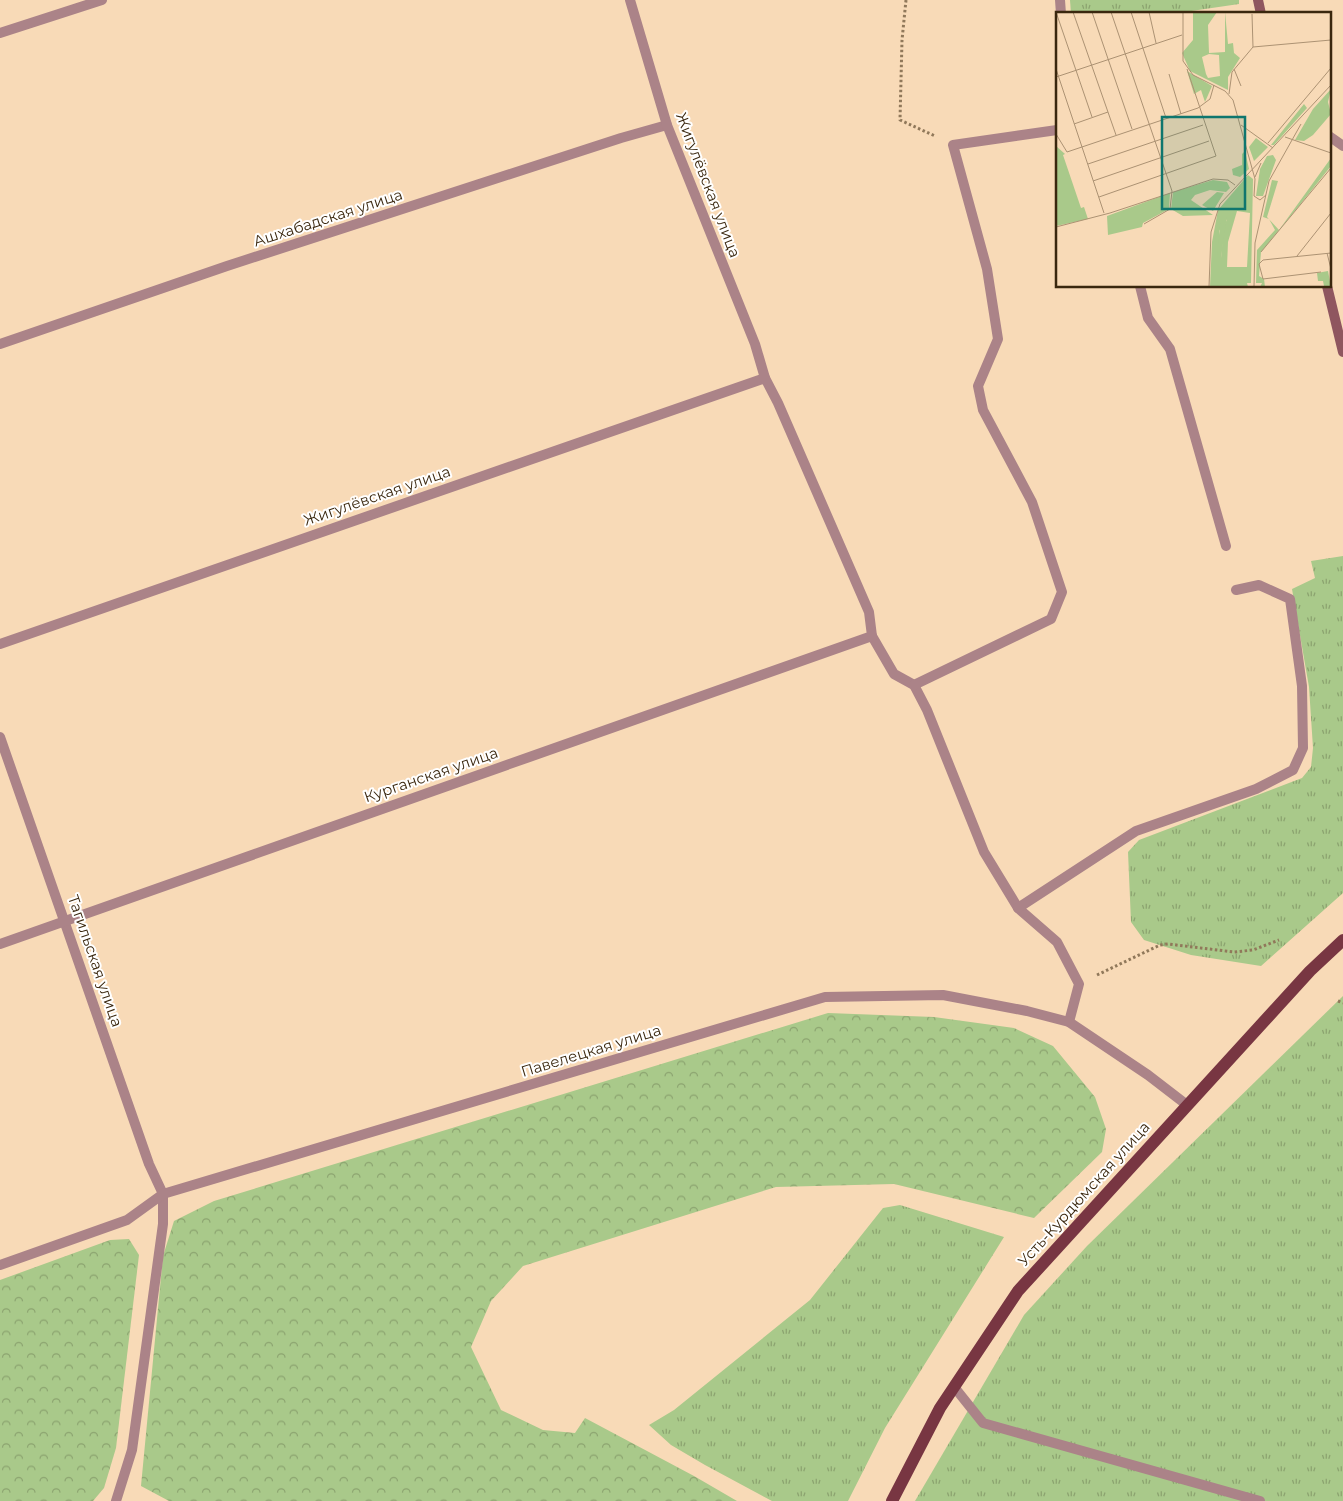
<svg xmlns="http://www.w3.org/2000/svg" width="1343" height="1501" viewBox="0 0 1343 1501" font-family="Montserrat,sans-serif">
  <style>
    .grass { fill: url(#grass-tufts) }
    .forest { fill: url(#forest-crowns) }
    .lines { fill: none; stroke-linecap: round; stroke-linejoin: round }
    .path { stroke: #90785a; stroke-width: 3; stroke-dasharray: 2.5 2.5; stroke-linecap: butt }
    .lane { stroke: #ab8388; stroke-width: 10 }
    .street { stroke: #ab8388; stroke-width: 10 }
    .secondary { stroke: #8f565f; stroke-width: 10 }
    .primary { stroke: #783642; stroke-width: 12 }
    .labels { text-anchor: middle; stroke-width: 4; stroke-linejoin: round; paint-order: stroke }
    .street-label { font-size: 15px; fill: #3a270e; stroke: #fff }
    .inset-road { fill: none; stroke: #ac9273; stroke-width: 1 }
    .view { fill: #0f766e; fill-opacity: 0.15; stroke: #0f766e; stroke-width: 2.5 }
    .inset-edge { fill: none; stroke: #3a270e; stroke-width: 2.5 }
  </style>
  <defs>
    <pattern id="grass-tufts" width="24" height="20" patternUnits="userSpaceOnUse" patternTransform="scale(1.25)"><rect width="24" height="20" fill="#a9c98a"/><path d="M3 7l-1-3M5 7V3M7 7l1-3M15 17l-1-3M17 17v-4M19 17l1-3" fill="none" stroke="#8ba36f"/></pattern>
    <pattern id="forest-crowns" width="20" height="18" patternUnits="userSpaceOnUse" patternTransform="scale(1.25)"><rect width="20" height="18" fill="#a9c98a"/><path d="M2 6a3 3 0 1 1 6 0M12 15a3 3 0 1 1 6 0" fill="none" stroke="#8ba36f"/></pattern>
  </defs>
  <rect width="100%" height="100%" fill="#f8dab7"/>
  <g class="grass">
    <polygon points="1070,0 1239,0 1239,4 1171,14 1071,14"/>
    <polygon points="1343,556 1343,893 1261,966 1191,955 1144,940 1131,922 1128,852 1139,840 1302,778 1311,767 1313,748 1309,687 1292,589 1315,578 1311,561"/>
    <polygon points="1343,996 1343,1501 915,1501 1024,1315 1087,1246"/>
    <polygon points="900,1205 1004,1237 885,1428 848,1501 772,1501 705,1465 671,1445 649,1425 674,1410 810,1300 883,1208"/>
  </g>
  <g class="forest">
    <polygon points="828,1013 934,1017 1014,1028 1053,1046 1095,1097 1106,1129 1102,1152 1034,1218 894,1184 776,1187 523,1266 491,1301 471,1347 501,1410 543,1430 575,1433 585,1418 694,1476 737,1501 169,1501 141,1486 163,1256 174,1221 214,1201"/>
    <polygon points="129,1239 139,1255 116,1448 104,1488 93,1501 0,1501 0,1280 110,1240"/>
  </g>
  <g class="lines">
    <g class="path">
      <polyline points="906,0 902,40 900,120 935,136"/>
      <polyline points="1097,975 1160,945 1168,944 1234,952 1253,950 1279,940"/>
      <polyline points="1338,1001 1343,1003"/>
    </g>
    <g class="lane">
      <polyline points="1060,0 1061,14"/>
      <polyline points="1140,286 1148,318 1170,349 1226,546"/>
      <polyline points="872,636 894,674 914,685 927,710 984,852 1018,908 1057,942 1079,984 1069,1022"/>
      <polyline points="914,685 1051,619 1062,592 1032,502 983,410 978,386 998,339 987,269 953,145 1057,130"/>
      <polyline points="1018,908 1136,831 1256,789 1293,770 1303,748 1302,686 1290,599 1259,585 1236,590"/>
      <polyline points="955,1388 983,1423 1260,1501"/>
    </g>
    <g class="street">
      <polyline points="0,33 102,0"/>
      <polyline points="1329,136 1343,146"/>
      <polyline points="0,344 227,266 621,138 667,125"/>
      <polyline points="0,644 765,378"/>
      <polyline points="0,737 149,1164 163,1194 163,1224 132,1450 116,1501"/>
      <polyline points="0,944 872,636 869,612 778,403 765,378 755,344 667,125 630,0"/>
      <polyline points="0,1265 127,1220 163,1194 825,997 943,995 1027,1011 1069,1022 1148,1075 1187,1105"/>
    </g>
    <g class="secondary">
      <polyline points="1258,0 1261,14"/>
      <polyline points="1327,286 1343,352"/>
    </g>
    <polyline class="primary" points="892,1501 940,1408 1018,1291 1310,971 1343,940"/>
  </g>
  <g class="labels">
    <g class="street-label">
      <text transform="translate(708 185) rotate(69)" y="5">Жигулёвская улица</text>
      <text transform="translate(328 218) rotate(-18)" y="5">Ашхабадская улица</text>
      <text transform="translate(377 496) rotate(-19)" y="5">Жигулёвская улица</text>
      <text transform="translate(431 775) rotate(-19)" y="5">Курганская улица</text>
      <text transform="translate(95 961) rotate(71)" y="5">Тагильская улица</text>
      <text transform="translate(591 1051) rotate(-17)" y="5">Павелецкая улица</text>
      <text transform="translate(1084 1194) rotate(-48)" y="5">Усть-Курдюмская улица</text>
    </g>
  </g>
  <g transform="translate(1056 12)">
    <rect width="275" height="275" fill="#f8dab7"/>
    <path d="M275,77L272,90L275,102L257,123L248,129L239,128L257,97ZM248,92L251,96L218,133H215ZM200,126L212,135L198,149L193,135ZM0,134L9,142L7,143L25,196L28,195L32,207L0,214ZM189,139L193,157L184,165L177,163L176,157L186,153V142ZM217,143L220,148L207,184H200L204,157L211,144ZM275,146V154L243,194L205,240L203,264L208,267L209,275H204L206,271H200L201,238L219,218L213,207L207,205L216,168L222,169L211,205L223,218ZM192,163L197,167L195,271H191L192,275H154L156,230L162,198ZM181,199L194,201L191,255H171L172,230ZM171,207L168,215L165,246L163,219ZM161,180L168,181L157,199L146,193ZM272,259L275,275H239L268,274L267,269H262L261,261Z" fill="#a9c98a" fill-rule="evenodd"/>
    <path d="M137,0H161L152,13L153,41L169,40V0L172,32L177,31L178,41L184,46L172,65V78L134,59L126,41L137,28ZM153,42L163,43L164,64L152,66L150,62L146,45ZM131,59L156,74L149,90L145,78L138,82ZM157,168L171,170L174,176L170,180L154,178L139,183L135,188L157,203L127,204L115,197L117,180ZM114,181L113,197L87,211L86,215L52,223L51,204ZM171,204L165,246L162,242L161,246L164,212Z" fill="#a9c98a" fill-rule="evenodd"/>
    <path class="inset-road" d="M0,0L36,105M17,0L60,123M36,0L76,117M55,0L116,179L114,197L88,212M75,0L110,106M93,0L100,31M127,0V49L137,63L169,79L177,88L199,167L198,184L204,188L210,183M196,2L197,35M0,57L48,201M178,57L185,74M113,62L125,102M0,65L126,23M173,82L176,60L197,35L275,28M18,112L52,100M185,113L217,136M0,122L11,140L142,96L154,87L158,73M229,125L275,141M212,131L275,56M32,152L147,113M199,165L205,151M37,169L153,129M43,185L160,144L131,57M0,215L54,201L157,167L172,168L179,173M205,240L275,156M271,241L275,257M241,244L275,201M265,260L207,267L203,252L207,248L275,241M153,275L155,220L164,192L275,73M198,275L199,231L213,169L245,112"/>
    <path class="view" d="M106,105H189V197H106Z"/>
    <rect width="275" height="275" class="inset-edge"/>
  </g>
</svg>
